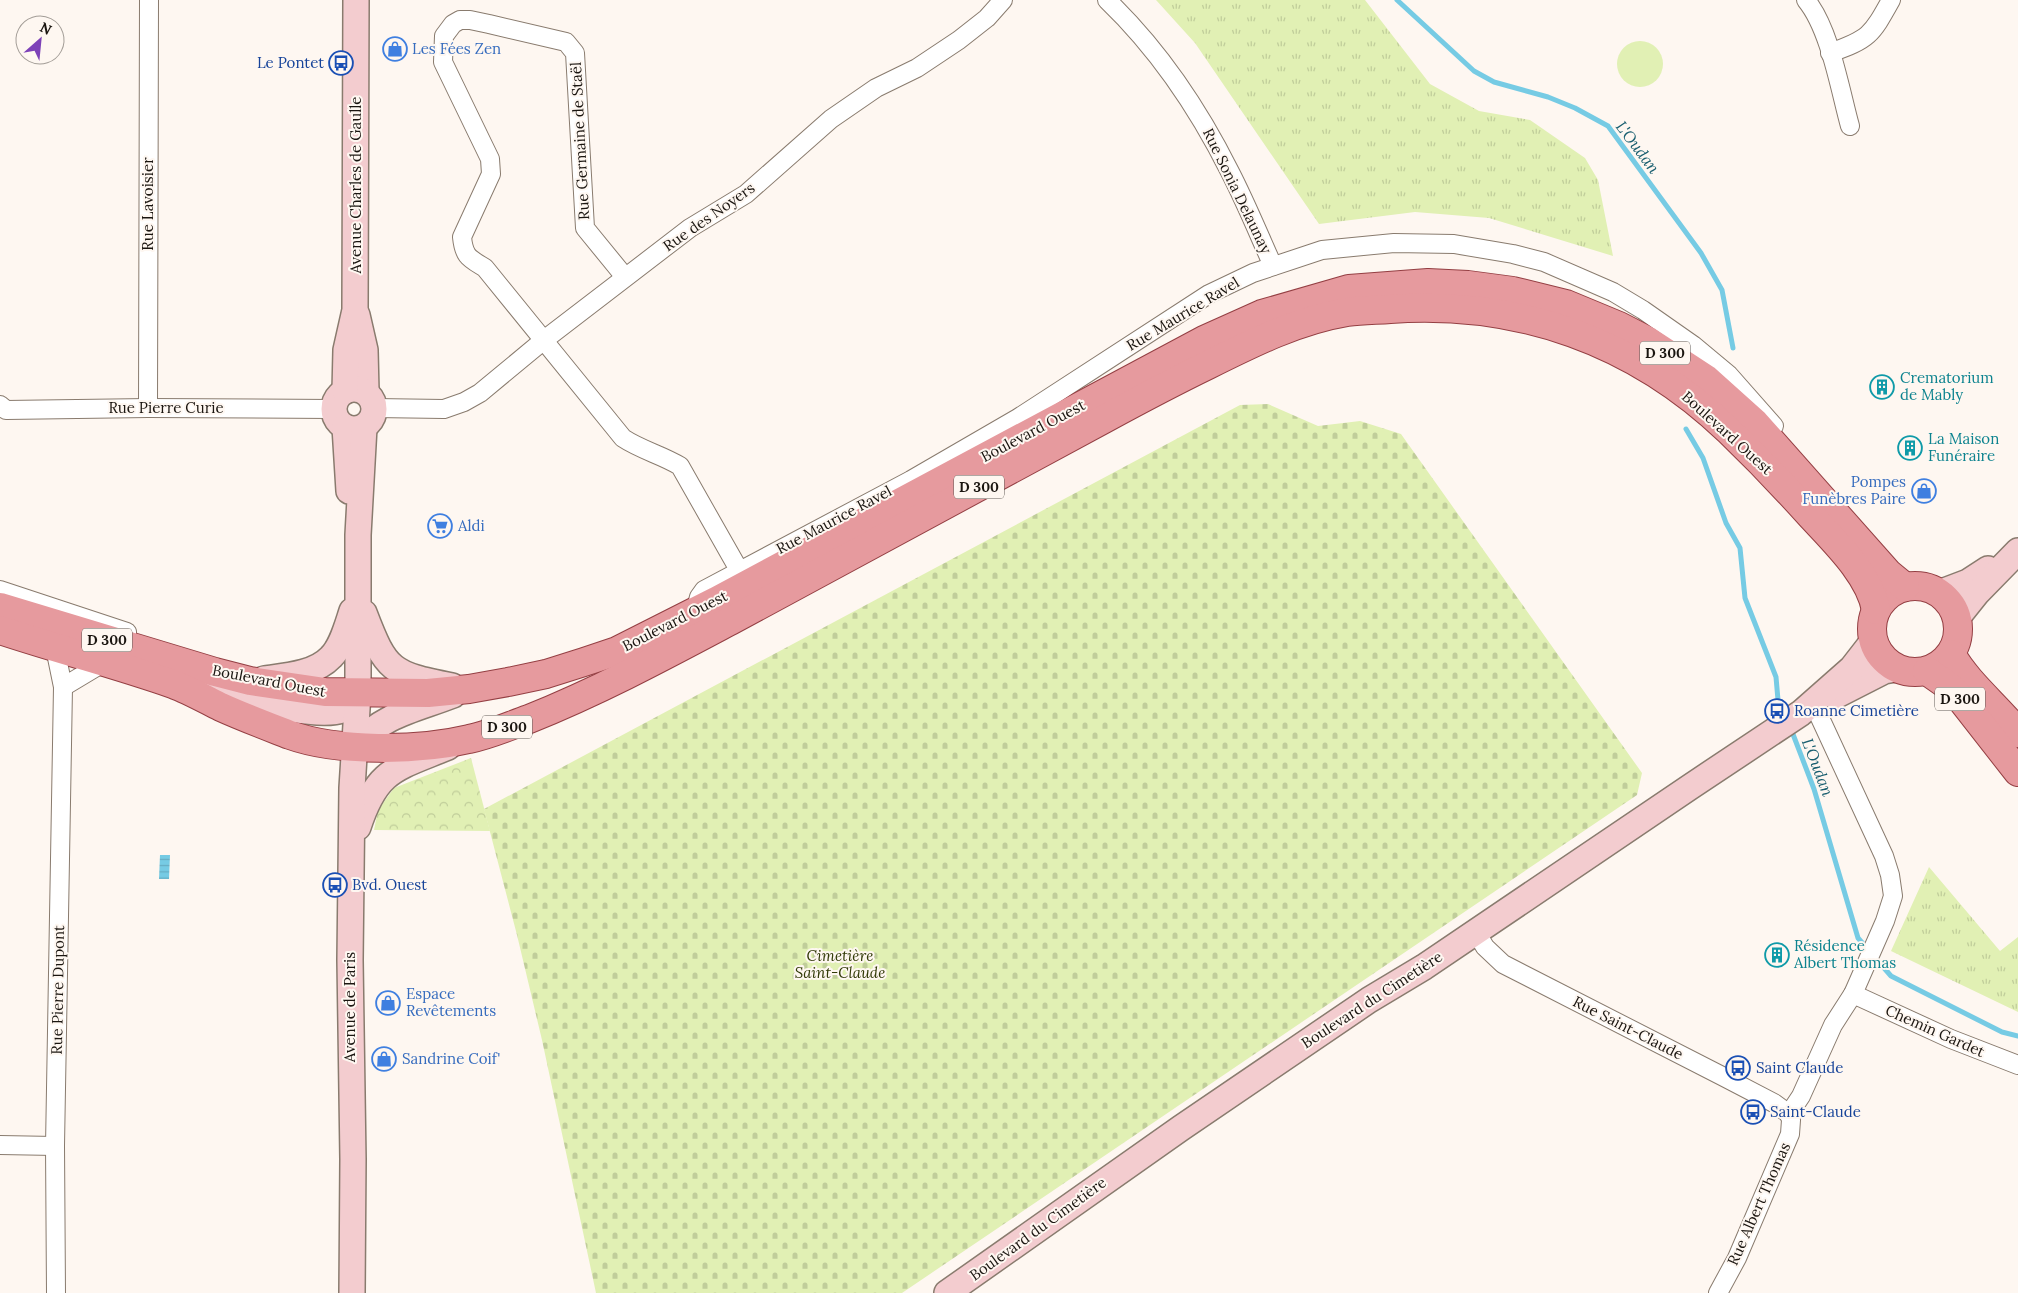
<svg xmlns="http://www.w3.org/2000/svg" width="2018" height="1293" viewBox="0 0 2018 1293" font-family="Lora,serif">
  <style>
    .grass { fill: url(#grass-tufts) }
    .forest { fill: url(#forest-crowns) }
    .cemetery { fill: url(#cemetery-stones) }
    .pitch { fill: #e1f0b4 }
    .water { fill: url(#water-rules) }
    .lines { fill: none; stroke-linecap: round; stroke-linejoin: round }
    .stream { stroke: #76cbe4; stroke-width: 5 }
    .street-casing { stroke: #897b6e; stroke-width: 20 }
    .secondary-casing { stroke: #897b6e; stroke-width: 28 }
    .primary-casing { stroke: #943f43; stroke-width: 30 }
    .street { stroke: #fff; stroke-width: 18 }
    .secondary { stroke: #f3cccf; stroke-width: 25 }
    .primary { stroke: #e69a9e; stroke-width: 28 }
    .labels { text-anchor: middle; stroke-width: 4; stroke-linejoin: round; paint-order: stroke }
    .shield { fill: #fef7f1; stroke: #5e5954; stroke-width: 1 }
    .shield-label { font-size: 14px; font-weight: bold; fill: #1a1510 }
    .shop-label { font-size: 15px; fill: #366cbe; stroke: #fef7f1; text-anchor: start }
    .transit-label { font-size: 15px; fill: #164399; stroke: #fef7f1; text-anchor: start }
    .street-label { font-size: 15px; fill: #1a1510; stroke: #fef7f1 }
    .culture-label { font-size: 15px; fill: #0d838f; stroke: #fef7f1; text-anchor: start }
    .park-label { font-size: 15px; font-style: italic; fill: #313a07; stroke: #fef7f1 }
    .water-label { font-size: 16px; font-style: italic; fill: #185e6f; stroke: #fef7f1 }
  </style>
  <defs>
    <pattern id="grass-tufts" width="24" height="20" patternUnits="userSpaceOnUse" patternTransform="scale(1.25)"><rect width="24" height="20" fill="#e1f0b4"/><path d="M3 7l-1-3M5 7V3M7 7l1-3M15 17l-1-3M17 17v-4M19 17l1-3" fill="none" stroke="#c0cd9a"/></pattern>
    <pattern id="forest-crowns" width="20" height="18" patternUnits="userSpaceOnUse" patternTransform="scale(1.25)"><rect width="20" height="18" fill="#e1f0b4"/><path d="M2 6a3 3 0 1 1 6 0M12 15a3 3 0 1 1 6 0" fill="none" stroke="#c0cd9a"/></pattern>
    <pattern id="cemetery-stones" width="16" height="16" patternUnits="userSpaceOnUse" patternTransform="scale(1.25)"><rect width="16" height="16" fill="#e1f0b4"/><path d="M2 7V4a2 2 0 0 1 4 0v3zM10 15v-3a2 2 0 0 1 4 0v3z" fill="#c0cd9a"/></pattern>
    <pattern id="water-rules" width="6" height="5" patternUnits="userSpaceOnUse" patternTransform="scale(1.25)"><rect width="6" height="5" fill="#76cbe4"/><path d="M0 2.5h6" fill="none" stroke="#66adc3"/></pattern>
  </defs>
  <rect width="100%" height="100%" fill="#fef7f1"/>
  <g class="grass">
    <polygon points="1156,0 1365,0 1430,84 1479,111 1530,120 1585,158 1598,180 1613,256 1489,218 1415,212 1319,224 1195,43"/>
    <polygon points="1929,867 2000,951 2018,937 2018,1012 1891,951"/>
  </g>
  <polygon class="forest" points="471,758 490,831 374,830 378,810 394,788"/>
  <polygon class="cemetery" points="1268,404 1318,426 1360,421 1401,434 1642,773 1637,795 902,1293 596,1293 542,1040 517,935 484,809 1240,405"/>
  <circle class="pitch" cx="1640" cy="64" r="23"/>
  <polygon class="water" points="160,855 170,855 169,879 159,879"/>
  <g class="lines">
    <g class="stream">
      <polyline points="1397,0 1474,71 1494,82 1548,97 1575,108 1608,126 1701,253 1722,290 1733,348"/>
      <polyline points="1686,429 1703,458 1726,523 1740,548 1745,598 1776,677 1778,700 1785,714"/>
      <polyline points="1791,729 1814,789 1858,938 1891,976 2002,1032 2018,1036"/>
    </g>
    <g class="street-casing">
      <g id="street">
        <path d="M1107,0C1158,49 1199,110 1230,172C1246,203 1259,235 1273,266"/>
        <path d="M1806,0C1830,29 1840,90 1850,126"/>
        <path d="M1830,53C1869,39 1871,36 1891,0"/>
        <path d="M625,277L585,228L575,53L566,42L489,24L470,20H460L453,24L444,36L443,62L490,159L491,174L462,237C464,257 469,258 485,268L623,438C641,450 662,455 680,466L739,570"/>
        <polyline points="0,405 6,410 148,408 334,409"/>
        <polyline points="148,408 149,0"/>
        <polyline points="375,408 444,409 464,402 480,393 544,340 690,228 746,194 831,119 876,88 917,68 959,40 987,18 1003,0"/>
        <polyline points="0,590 127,632"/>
        <polyline points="695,612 699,597 704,590 911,480 1018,418 1209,294 1253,273 1322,250 1394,243 1454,244 1513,254 1544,262 1613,292 1643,310 1693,345 1729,375 1774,426"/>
        <polyline points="55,648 63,687 103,663"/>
        <polyline points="1476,932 1485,947 1503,964 1722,1076 1774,1103 1789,1114"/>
        <polyline points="1853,994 1951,1039 2018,1065"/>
        <polyline points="1789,1114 1801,1096 1833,1025 1853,994 1885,921 1893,896 1890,875 1884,856 1815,707"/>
        <polyline points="0,1145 55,1146"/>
        <polyline points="56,1293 55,1146 63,687"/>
        <polyline points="1718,1293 1737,1258 1790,1134 1791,1120 1789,1114"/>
      </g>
    </g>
    <g class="secondary-casing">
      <g id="secondary">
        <polyline points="357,315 365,350 366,391"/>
        <circle cx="354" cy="409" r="20"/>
        <polyline points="345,391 346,350 355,310 356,0"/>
        <polyline points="345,427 349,491"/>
        <polyline points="1939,593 1968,582 1988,569"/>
        <path d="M364,613C386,671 391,674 452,686"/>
        <polyline points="1957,618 1977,593 2018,551"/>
        <path d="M264,679C286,676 315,674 331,657C342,646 347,626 352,611"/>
        <path d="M195,689C227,695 315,720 342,710C350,707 354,700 358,693"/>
        <polyline points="1835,696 1884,671 1896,669"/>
        <path d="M355,746C384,714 414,710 453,695"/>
        <path d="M358,827C377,769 395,769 448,747"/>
        <polyline points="352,1293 353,1159 350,960 352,788 358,693 358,535 364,427"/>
        <polyline points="947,1293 1181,1128 1369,1000 1424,967 1690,787 1801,713 1852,668 1873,641"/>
      </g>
    </g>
    <g class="primary-casing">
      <g id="primary">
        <circle cx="1915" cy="629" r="43"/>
        <polyline points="0,607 215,672 250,681 325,692 428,693 469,689 508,682 546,674 584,662 617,651 716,601 1204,340 1262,314 1349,289 1428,283 1468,285 1513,291 1566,304 1619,326 1648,341 1706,379 1755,423 1888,573 1905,587"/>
        <path d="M0,630C57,649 116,664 173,684C189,690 205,699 221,707C243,717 267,726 290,735C337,752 419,751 469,739C489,735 509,726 529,719C599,691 664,656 730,621C855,554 980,487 1104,419C1139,400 1173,382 1208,365C1252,343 1298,320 1347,312C1361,310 1376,310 1390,309C1519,300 1635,341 1729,431C1757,458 1784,486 1810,515C1834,541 1870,575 1876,610"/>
        <path d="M1951,654C1968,684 1997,706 2018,733"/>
        <polyline points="1927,671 1947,685 1957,694 2018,772"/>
      </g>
    </g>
    <use href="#street" class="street"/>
    <use href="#secondary" class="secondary"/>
    <use href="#primary" class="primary"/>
  </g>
  <defs>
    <g id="shop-ring" transform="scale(1.25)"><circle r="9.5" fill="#fef7f1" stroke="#3f7fe0" stroke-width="1.5"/><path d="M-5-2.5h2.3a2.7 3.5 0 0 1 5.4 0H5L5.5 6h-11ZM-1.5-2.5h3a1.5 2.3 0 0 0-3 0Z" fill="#3f7fe0"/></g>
    <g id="bus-ring" transform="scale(1.25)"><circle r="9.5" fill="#fef7f1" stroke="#1a4fb4" stroke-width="1.5"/><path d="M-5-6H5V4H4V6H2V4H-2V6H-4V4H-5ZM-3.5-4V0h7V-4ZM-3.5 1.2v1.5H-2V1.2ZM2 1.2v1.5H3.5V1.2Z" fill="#1a4fb4"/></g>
    <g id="building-ring" transform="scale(1.25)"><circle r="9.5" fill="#fef7f1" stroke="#0f9aa8" stroke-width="1.5"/><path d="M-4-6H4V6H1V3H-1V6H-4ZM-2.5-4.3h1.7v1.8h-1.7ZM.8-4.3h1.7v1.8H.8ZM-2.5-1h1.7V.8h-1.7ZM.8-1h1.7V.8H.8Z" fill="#0f9aa8"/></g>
    <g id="supermarket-ring" transform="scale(1.25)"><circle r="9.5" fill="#fef7f1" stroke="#3f7fe0" stroke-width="1.5"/><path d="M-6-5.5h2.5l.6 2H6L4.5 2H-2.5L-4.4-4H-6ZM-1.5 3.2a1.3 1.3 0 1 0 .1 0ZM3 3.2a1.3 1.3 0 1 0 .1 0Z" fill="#3f7fe0"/></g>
  </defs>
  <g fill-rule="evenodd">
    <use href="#shop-ring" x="395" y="49"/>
    <use href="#bus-ring" x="341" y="63"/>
    <use href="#building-ring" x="1882" y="387"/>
    <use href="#building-ring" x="1910" y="448"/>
    <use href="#shop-ring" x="1924" y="491"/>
    <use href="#supermarket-ring" x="440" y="526"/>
    <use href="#bus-ring" x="1777" y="711"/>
    <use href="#bus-ring" x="335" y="885"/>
    <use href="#building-ring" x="1777" y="955"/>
    <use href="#shop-ring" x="388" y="1003"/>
    <use href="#shop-ring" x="384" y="1059"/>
    <use href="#bus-ring" x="1738" y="1068"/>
    <use href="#bus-ring" x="1753" y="1112"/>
  </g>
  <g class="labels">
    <g class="shield">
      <rect x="1640" y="341.5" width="50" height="23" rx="4"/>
      <rect x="954" y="475.5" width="50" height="23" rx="4"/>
      <rect x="82" y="628.5" width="50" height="23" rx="4"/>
      <rect x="1935" y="687.5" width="50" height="23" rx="4"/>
      <rect x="482" y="715.5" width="50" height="23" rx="4"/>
    </g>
    <g class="shield-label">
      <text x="1665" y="358">D 300</text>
      <text x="979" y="492">D 300</text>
      <text x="107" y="645">D 300</text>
      <text x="1960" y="704">D 300</text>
      <text x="507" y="732">D 300</text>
    </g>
    <g class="shop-label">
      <text x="412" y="54">Les Fées Zen</text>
      <text x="1906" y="487" text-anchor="end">Pompes<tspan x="1906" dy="17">Funèbres Paire</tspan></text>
      <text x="458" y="531">Aldi</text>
      <text x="406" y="999">Espace<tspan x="406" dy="17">Revêtements</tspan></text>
      <text x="402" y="1064">Sandrine Coif'</text>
    </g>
    <g class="transit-label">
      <text x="324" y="68" text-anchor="end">Le Pontet</text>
      <text x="1794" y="716">Roanne Cimetière</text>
      <text x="352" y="890">Bvd. Ouest</text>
      <text x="1756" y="1073">Saint Claude</text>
      <text x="1770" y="1117">Saint-Claude</text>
    </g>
    <g class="street-label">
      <text transform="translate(580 141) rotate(-93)" y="5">Rue Germaine de Staël</text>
      <text transform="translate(356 185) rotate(-90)" y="5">Avenue Charles de Gaulle</text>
      <text transform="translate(1237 191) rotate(64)" y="5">Rue Sonia Delaunay</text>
      <text transform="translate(148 204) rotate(-90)" y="5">Rue Lavoisier</text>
      <text transform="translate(709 217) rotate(-35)" y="5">Rue des Noyers</text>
      <text transform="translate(1183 314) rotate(-31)" y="5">Rue Maurice Ravel</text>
      <text x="166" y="413">Rue Pierre Curie</text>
      <text transform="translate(1033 431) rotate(-28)" y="5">Boulevard Ouest</text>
      <text transform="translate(1727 433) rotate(42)" y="5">Boulevard Ouest</text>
      <text transform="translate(834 520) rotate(-28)" y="5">Rue Maurice Ravel</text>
      <text transform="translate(675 621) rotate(-27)" y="5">Boulevard Ouest</text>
      <text transform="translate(269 681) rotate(11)" y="5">Boulevard Ouest</text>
      <text transform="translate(58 990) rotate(-89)" y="5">Rue Pierre Dupont</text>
      <text transform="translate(1372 1000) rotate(-33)" y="5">Boulevard du Cimetière</text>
      <text transform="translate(350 1007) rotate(-90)" y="5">Avenue de Paris</text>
      <text transform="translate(1628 1028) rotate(27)" y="5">Rue Saint-Claude</text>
      <text transform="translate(1935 1031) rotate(24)" y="5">Chemin Gardet</text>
      <text transform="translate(1759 1204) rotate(-66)" y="5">Rue Albert Thomas</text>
      <text transform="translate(1038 1229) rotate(-36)" y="5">Boulevard du Cimetière</text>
    </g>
    <g class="culture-label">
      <text x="1900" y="383">Crematorium<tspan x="1900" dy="17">de Mably</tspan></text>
      <text x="1928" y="444">La Maison<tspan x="1928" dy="17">Funéraire</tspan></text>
      <text x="1794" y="951">Résidence<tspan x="1794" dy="17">Albert Thomas</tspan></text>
    </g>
    <g class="park-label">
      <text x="840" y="961">Cimetière<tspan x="840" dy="17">Saint-Claude</tspan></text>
    </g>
    <g class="water-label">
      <text transform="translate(1638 147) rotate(53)" y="6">L'Oudan</text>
      <text transform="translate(1818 767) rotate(69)" y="6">L'Oudan</text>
    </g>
  </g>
  <g transform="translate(40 40) rotate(27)"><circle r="24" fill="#fef7f1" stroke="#a39d97"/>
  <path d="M0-4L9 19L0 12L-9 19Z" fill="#7d42b8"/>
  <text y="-8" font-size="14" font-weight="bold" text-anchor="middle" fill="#1a1510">N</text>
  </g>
</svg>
